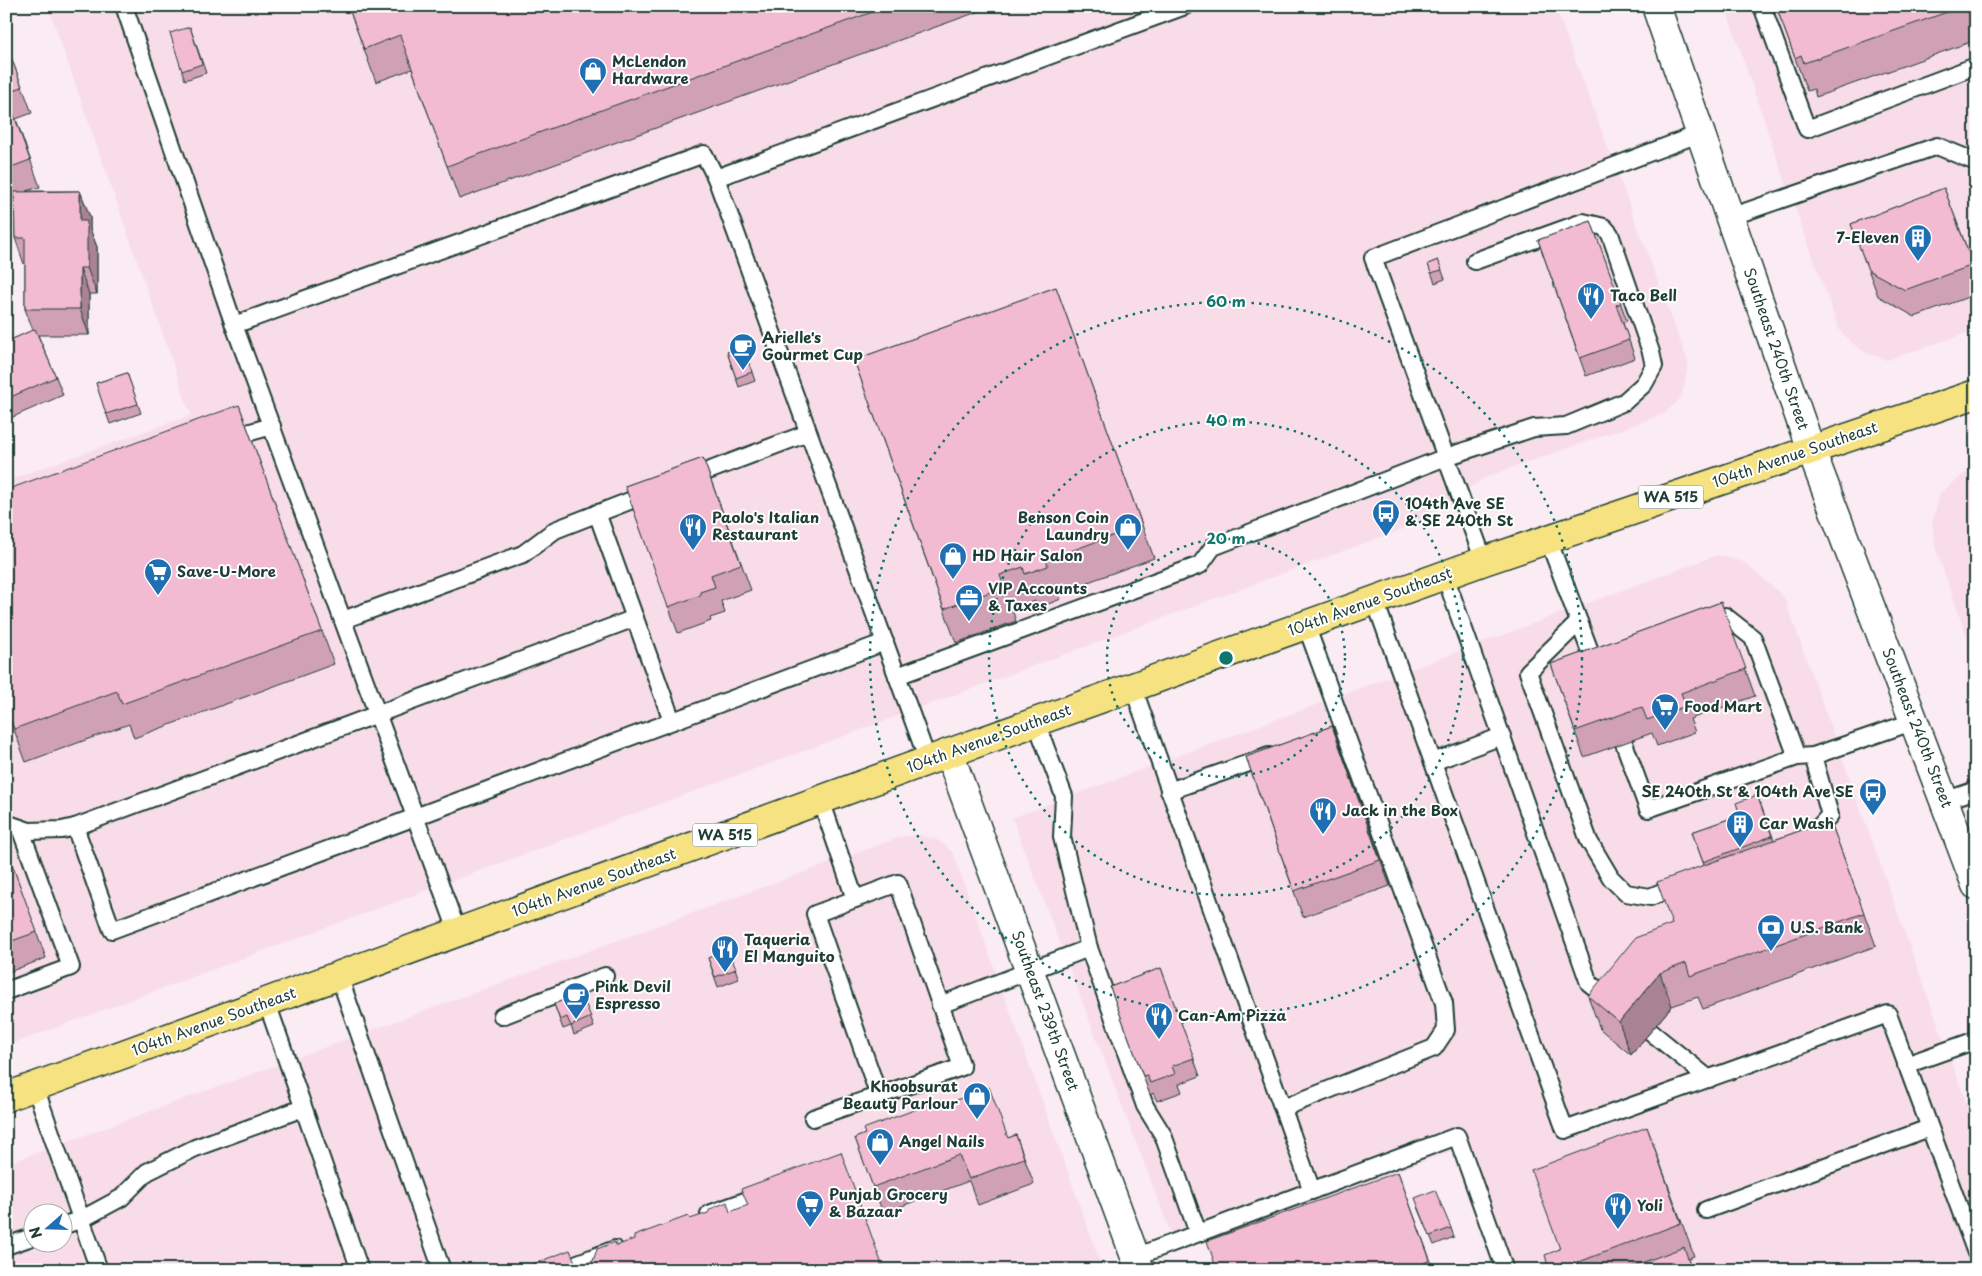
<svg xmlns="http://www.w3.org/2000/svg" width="1982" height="1276" viewBox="0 0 1982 1276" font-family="'Playpen Sans',sans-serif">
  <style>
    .built { fill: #f8dde8; fill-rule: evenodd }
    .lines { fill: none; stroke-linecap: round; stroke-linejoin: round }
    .lane-casing { stroke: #1f3d34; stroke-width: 20 }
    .street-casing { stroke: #1f3d34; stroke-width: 31 }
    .secondary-casing { stroke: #1f3d34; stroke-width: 31 }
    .primary-casing { stroke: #1f3d34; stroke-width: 31 }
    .lane { stroke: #fff; stroke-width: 16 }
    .street { stroke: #fff; stroke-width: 28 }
    .secondary { stroke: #fff; stroke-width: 28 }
    .primary { stroke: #f6e281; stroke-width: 28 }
    .wall { fill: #d0a1b5; stroke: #1f3d34 }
    .shaded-wall { fill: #a98393; stroke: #1f3d34 }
    .building { fill: #f2bbd2; stroke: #1f3d34 }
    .ring { fill: none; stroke: #0f766e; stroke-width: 2.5; stroke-dasharray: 2.5 5 }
    .labels { text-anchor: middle; stroke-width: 4; stroke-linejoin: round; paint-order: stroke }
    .shield { fill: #fff; stroke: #627771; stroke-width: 1 }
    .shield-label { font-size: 14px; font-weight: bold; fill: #1f3d34 }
    .poi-label { font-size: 15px; font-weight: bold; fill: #1f3d34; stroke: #fff; text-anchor: start }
    .street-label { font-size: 15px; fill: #1f3d34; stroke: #fff }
    .centre { fill: #0f766e; stroke: #fff; stroke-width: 2.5 }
    .ring-label { font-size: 15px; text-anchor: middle; font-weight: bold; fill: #0f766e; stroke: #fff; stroke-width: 4; stroke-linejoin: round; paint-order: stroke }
  </style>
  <rect width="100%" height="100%" fill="#fbebf2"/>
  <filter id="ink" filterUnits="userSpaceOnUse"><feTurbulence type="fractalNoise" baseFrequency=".02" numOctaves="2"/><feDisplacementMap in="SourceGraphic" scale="10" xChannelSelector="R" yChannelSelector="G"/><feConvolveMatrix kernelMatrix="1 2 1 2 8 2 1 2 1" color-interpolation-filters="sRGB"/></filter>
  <g filter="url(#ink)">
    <g class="built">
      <polygon points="48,6 1555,6 1688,362 1685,382 1680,399 1664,414 1486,477 1411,526 6,1046 6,481 191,415"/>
      <polygon points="1725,6 1976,6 1976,330 1887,360 1864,352 1851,342 1839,329 1780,167"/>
      <polygon points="1976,468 1976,662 1936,550 1932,524 1940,493 1963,475"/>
      <polygon points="1717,555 1744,562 1784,597 1976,1130 1976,1270 1495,1270 1451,1151 1178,1252 1012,818"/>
      <path d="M920,835L935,839L945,845L953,853L1103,1270H6V1164L903,836ZM32,1214H62V1244H32Z"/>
    </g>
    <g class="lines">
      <g class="lane-casing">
        <g id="lane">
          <polyline points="124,6 234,325"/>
          <polyline points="1762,6 1807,129 1976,66"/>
          <polyline points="1730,217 1937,146 1976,162"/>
          <polyline points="229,438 272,426"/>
          <polyline points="687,479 808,433"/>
          <polyline points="597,513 672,721"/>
          <polyline points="1548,539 1597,670"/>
          <polyline points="1484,561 1373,258 1701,133"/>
          <polyline points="1445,576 1589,983 1611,1000"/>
          <polyline points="1375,601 1565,1130 1888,1014 1976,1253"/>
          <polyline points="635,618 75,827 112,930 885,642"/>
          <polyline points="343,620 523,554 555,530 650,493"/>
          <polyline points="1579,622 1528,672 1589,841 1611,878 1626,893 1650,897 1681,884"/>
          <polyline points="1708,622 1725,616 1753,638 1797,757"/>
          <polyline points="897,676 1200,565 1213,547 1446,457 1534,428 1566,426 1624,402 1644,384 1654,366 1651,352 1610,234 1604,227 1583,222 1475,261"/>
          <polyline points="1133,687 1312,1191"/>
          <polyline points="1036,722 1064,796 1062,837 1089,948 1145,1106 1163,1135 1198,1233"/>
          <polyline points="1624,743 1648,809 1797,757 1813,756 1915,721"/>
          <polyline points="928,761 716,178 1185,6"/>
          <polyline points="1433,762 1502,736"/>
          <polyline points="1169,791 1269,756"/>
          <polyline points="821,800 855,899"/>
          <polyline points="1944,801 1976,790"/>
          <polyline points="6,823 29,831 62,830 75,827"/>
          <polyline points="1806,834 1819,827 1830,815 1813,756"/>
          <polyline points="458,933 234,325 704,154 716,178"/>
          <polyline points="339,976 442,1270"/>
          <polyline points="6,991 71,967 20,828"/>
          <polyline points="267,1003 360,1270"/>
          <polyline points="940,1005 1089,948"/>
          <polyline points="502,1016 605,976"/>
          <polyline points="1651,1032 1709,1079"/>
          <polyline points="1906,1065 1976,1040"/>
          <polyline points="35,1087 99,1270"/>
          <polyline points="1283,1108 1434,1048 1446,1030 1444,1003 1306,625"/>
          <polyline points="813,1118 962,1067 898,883 815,914 879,1096"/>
          <polyline points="1706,1210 1929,1128"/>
          <polyline points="709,1214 756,1197"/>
          <polyline points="62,1226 82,1219 121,1198 147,1172 195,1148 303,1108"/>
          <polyline points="6,1246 32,1237"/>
          <polyline points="1135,1257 1457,1136 1505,1270"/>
          <polyline points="559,1270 615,1249"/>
        </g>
      </g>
      <g class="street-casing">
        <polyline id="street" points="949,753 1140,1270"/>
      </g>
      <g class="secondary-casing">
        <polyline id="secondary" points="1656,6 1811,450 1976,885"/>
      </g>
      <g class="primary-casing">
        <polyline id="primary" points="6,1097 949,753 1484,561 1976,394"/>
      </g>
      <use href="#lane" class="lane"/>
      <use href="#street" class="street"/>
      <use href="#secondary" class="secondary"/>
      <use href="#primary" class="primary"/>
    </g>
    <g class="wall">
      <polygon points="348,6 994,6 459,199 412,69 376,82"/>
      <polygon points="1776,6 1976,6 1976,40 1816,97 1814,89 1807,91"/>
      <polygon points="190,27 206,73 185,80 182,71"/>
      <polygon points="11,57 32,113 16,119 40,187 26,191 80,191 90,217 90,229 97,247 97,294 89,294 89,335 38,335 56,377 63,395 6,420 6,342 33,330 25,309 25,264 24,264 15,238 14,196 6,199 6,59"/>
      <polygon points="1944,188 1976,272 1976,294 1915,317 1878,296 1851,224"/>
      <polygon points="1591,221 1627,321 1623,323 1635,358 1586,376 1538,240"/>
      <polygon points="1438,260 1445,279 1435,283 1428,264"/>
      <polygon points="1056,287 1154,558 1058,593 1061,599 1038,608 1035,601 1012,609 1016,621 956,643 854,360"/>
      <polygon points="743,346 755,381 739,387 727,352"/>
      <polygon points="127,373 141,413 110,424 96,383"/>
      <polygon points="239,405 334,664 134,738 129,724 26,762 6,708"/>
      <polygon points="6,423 10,434 6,436"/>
      <polygon points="703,458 751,590 721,601 725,613 710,618 711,621 678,633 625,486"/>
      <polygon points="1721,602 1755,696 1690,719 1695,732 1657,746 1652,733 1584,757 1551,664"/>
      <polygon points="1332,726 1390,886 1303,917 1246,757"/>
      <polygon points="1757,795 1774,840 1830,820 1876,946 1703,1009 1698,997 1672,1006 1631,1055 1600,1029 1588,996 1672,924 1704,865 1692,832 1740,815"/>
      <polygon points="6,848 46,958 6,973"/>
      <polygon points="728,950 739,979 718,987 708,958"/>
      <polygon points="1161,968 1200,1076 1179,1084 1182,1092 1157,1101 1153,1093 1150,1095 1110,987"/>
      <polygon points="581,993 594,1027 574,1035 571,1026 563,1029 554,1004"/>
      <polygon points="944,1105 1008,1138 1016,1135 1034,1184 978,1205 969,1181 883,1213 855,1138"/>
      <polygon points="1647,1127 1694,1256 1688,1258 1692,1270 1549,1270 1560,1249"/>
      <polygon points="1398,1172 1434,1270 1217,1270"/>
      <polygon points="1418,1207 1451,1228 1454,1237 1434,1245"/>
    </g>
    <g class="shaded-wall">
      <polygon points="80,191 90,217 90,229 97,247 97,294 87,268 80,221"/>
      <polygon points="80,268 89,294 89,335 80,309"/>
      <polygon points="1660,973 1672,1006 1631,1055 1619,1022"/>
    </g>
    <g class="building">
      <polygon points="348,6 889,6 447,166 400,35 364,49"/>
      <polygon points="1776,6 1964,6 1804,63 1801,55 1795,58"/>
      <polygon points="190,27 202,64 182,71 170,33"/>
      <polygon points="11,57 22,87 6,93 6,59"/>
      <polygon points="6,93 30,160 6,169"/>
      <polygon points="1944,188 1973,265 1905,290 1868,270 1851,224"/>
      <polygon points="80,191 80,221 87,221 87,268 80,268 80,309 25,309 25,238 15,238 14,192"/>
      <polygon points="1591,221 1621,303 1616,305 1629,340 1580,358 1538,240"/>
      <polygon points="1438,260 1442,270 1431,273 1428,264"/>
      <polygon points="1056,287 1142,525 1046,560 1048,566 1025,574 1023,567 1000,575 1004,587 944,609 854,360"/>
      <polygon points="35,329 56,377 6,399 6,342"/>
      <polygon points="743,346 752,372 736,378 727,352"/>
      <polygon points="127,373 138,404 106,414 96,383"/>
      <polygon points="239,405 322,631 122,704 117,691 14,729 6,708 6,490"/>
      <polygon points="703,458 741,564 711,575 715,587 700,592 701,595 668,607 625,486"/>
      <polygon points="1721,602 1746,669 1681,693 1686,706 1647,720 1642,707 1575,731 1551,664"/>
      <polygon points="1332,726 1380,860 1294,891 1246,757"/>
      <polygon points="1757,795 1772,836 1703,862 1692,832 1740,815 1736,803"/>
      <polygon points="1830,820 1864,913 1690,976 1686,963 1660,973 1619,1022 1588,996 1635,938 1672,924 1657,882"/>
      <polygon points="6,848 37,932 6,943"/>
      <polygon points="728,950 736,969 715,977 708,958"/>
      <polygon points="1161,968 1194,1058 1172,1066 1175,1074 1150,1083 1147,1075 1143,1076 1110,987"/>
      <polygon points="581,993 591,1017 571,1026 567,1017 560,1020 554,1004"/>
      <polygon points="989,1087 1008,1138 1016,1135 1024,1158 969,1179 959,1155 873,1187 855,1138 865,1134 863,1129 941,1100 944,1105"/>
      <polygon points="1647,1127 1681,1223 1558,1270 1549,1270 1545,1255 1560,1249 1531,1170"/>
      <polygon points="841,1152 884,1270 517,1270 570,1250 577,1267 593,1261 597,1249 615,1242 616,1246 634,1239 634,1236 688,1216 690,1219 708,1213 710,1209 727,1202 730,1212 748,1205 741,1189"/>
      <polygon points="1398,1172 1430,1260 1410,1270 1217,1270 1207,1241"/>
      <polygon points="1435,1190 1451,1228 1430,1236 1415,1198"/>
      <polygon points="1684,1247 1692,1270 1623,1270"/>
    </g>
  </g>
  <g class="ring">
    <circle cx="1226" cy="658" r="119"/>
    <circle cx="1226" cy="658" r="237"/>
    <circle cx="1226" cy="658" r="356"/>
  </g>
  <defs>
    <g id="shop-pin" transform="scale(1.4375)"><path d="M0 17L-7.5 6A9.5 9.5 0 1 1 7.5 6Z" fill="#1f6fb2" stroke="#fff"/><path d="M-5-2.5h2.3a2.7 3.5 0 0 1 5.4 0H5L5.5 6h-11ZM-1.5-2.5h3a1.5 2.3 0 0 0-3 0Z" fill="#fff"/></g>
    <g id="building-pin" transform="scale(1.4375)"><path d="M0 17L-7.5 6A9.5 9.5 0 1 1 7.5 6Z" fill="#1f6fb2" stroke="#fff"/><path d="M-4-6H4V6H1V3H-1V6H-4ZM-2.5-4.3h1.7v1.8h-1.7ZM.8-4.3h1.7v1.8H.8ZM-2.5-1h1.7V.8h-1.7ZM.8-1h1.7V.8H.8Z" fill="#fff"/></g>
    <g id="restaurant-pin" transform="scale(1.4375)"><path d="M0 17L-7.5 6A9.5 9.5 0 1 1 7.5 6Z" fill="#1f6fb2" stroke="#fff"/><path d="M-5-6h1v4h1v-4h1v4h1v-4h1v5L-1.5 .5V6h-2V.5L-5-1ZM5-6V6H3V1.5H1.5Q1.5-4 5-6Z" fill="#fff"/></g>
    <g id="cafe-pin" transform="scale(1.4375)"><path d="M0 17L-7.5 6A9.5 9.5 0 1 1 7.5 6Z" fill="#1f6fb2" stroke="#fff"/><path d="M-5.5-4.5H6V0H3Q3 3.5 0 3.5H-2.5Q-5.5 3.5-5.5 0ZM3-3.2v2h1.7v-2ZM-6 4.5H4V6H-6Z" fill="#fff"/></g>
    <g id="bus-pin" transform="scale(1.4375)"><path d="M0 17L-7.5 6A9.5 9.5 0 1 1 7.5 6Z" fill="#1f6fb2" stroke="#fff"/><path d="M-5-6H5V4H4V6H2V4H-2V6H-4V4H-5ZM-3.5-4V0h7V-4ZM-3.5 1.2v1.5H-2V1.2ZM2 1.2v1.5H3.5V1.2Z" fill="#fff"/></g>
    <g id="supermarket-pin" transform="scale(1.4375)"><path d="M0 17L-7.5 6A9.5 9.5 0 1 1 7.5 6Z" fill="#1f6fb2" stroke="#fff"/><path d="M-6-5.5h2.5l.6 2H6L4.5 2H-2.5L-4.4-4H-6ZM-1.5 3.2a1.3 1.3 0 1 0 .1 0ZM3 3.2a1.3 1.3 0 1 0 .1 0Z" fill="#fff"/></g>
    <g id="office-pin" transform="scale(1.4375)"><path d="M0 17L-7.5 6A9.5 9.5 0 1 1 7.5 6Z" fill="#1f6fb2" stroke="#fff"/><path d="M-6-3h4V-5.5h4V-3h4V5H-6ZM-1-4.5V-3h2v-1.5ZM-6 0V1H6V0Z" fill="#fff"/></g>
    <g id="bank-pin" transform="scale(1.4375)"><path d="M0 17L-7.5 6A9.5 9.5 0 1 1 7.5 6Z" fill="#1f6fb2" stroke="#fff"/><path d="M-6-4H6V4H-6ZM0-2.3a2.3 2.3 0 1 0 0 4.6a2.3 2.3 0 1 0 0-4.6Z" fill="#fff"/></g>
  </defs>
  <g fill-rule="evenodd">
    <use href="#shop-pin" x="593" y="71"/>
    <use href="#building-pin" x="1918" y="238"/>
    <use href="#restaurant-pin" x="1591" y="296"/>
    <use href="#cafe-pin" x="743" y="347"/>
    <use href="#bus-pin" x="1386" y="513"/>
    <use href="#restaurant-pin" x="693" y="527"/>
    <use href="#shop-pin" x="1128" y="527"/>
    <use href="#shop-pin" x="953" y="556"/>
    <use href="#supermarket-pin" x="158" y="572"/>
    <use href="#office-pin" x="969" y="598"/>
    <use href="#supermarket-pin" x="1665" y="707"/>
    <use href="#bus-pin" x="1873" y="792"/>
    <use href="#restaurant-pin" x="1323" y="811"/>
    <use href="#building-pin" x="1740" y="824"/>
    <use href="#bank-pin" x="1771" y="928"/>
    <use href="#restaurant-pin" x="725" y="949"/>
    <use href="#cafe-pin" x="576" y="996"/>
    <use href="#restaurant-pin" x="1159" y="1016"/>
    <use href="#shop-pin" x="977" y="1096"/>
    <use href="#shop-pin" x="880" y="1142"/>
    <use href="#supermarket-pin" x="810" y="1204"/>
    <use href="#restaurant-pin" x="1618" y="1206"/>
  </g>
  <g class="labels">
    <g class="shield">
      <rect x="1638.5" y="485.5" width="65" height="23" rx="4"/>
      <rect x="692.5" y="823.5" width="65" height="23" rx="4"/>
    </g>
    <g class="shield-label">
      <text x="1671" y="502">WA 515</text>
      <text x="725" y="840">WA 515</text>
    </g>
    <g class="poi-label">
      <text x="612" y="67">McLendon<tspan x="612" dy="17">Hardware</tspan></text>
      <text x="1899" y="243" text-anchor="end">7-Eleven</text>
      <text x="1610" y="301">Taco Bell</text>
      <text x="762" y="343">Arielle's<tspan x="762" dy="17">Gourmet Cup</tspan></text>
      <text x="1405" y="509">104th Ave SE<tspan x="1405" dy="17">&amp; SE 240th St</tspan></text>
      <text x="712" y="523">Paolo's Italian<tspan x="712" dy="17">Restaurant</tspan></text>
      <text x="1109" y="523" text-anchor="end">Benson Coin<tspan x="1109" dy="17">Laundry</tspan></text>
      <text x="972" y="561">HD Hair Salon</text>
      <text x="177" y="577">Save-U-More</text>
      <text x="988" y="594">VIP Accounts<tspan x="988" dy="17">&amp; Taxes</tspan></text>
      <text x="1684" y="712">Food Mart</text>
      <text x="1854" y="797" text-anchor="end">SE 240th St &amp; 104th Ave SE</text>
      <text x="1342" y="816">Jack in the Box</text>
      <text x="1759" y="829">Car Wash</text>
      <text x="1790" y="933">U.S. Bank</text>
      <text x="744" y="945">Taqueria<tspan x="744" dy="17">El Manguito</tspan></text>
      <text x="595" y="992">Pink Devil<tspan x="595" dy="17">Espresso</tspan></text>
      <text x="1178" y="1021">Can-Am Pizza</text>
      <text x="958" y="1092" text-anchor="end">Khoobsurat<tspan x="958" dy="17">Beauty Parlour</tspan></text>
      <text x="899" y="1147">Angel Nails</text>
      <text x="829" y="1200">Punjab Grocery<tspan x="829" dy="17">&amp; Bazaar</tspan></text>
      <text x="1637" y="1211">Yoli</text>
    </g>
    <g class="street-label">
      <text transform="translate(1776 349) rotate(71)" y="5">Southeast 240th Street</text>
      <text transform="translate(1795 455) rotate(-19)" y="5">104th Avenue Southeast</text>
      <text transform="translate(1370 602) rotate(-20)" y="5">104th Avenue Southeast</text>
      <text transform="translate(1917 728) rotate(69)" y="5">Southeast 240th Street</text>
      <text transform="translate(989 739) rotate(-20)" y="5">104th Avenue Southeast</text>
      <text transform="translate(594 883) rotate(-20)" y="5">104th Avenue Southeast</text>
      <text transform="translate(1045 1011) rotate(70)" y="5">Southeast 239th Street</text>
      <text transform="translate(214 1022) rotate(-20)" y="5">104th Avenue Southeast</text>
    </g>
  </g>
  <circle cx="1226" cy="658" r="8" class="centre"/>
  <g class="ring-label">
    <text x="1226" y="307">60 m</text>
    <text x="1226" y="426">40 m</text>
    <text x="1226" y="544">20 m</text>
  </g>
  <rect width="1982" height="1276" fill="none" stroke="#fff" stroke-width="25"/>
  <rect x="12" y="12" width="1957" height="1251" fill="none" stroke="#1f3d34" stroke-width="2" filter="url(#ink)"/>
  <g transform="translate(48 1228) rotate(250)"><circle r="24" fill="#ffffff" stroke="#a5b1ae"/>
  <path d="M0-4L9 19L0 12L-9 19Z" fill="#1f6fb2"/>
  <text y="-8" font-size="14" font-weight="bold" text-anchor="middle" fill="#1f3d34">N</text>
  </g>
</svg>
